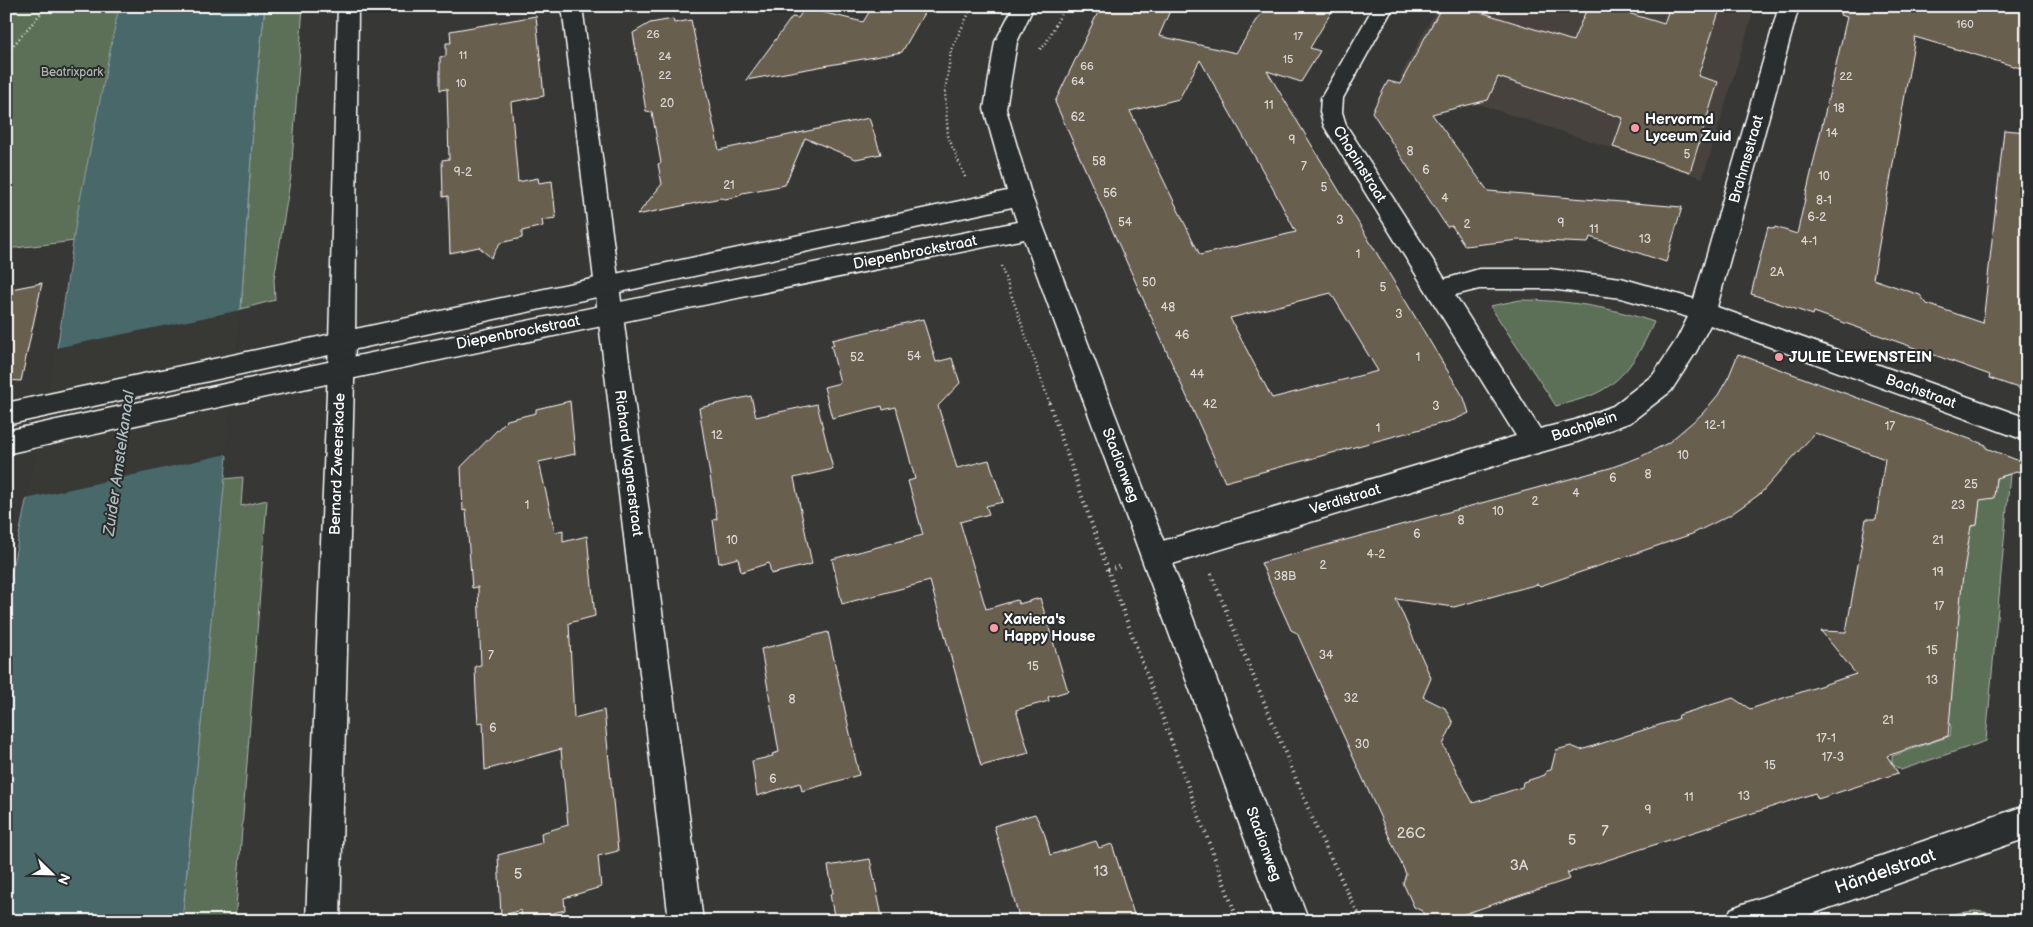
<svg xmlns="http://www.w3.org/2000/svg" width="2033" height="927" viewBox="0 0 2033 927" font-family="'Balsamiq Sans',sans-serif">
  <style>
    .built { fill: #46433d }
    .green { fill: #5c6f58; stroke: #aeb7ac }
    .water { fill: #48676a; stroke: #91a4a6 }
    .pier { fill: #373735 }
    .building { fill: #695e50; stroke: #fff; fill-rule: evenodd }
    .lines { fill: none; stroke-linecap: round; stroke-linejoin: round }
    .minor-casing { stroke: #fff; stroke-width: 3 }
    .secondary-casing { stroke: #fff; stroke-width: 3 }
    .path-far1 { stroke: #fff; stroke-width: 2.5; stroke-dasharray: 1 3; stroke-linecap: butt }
    .path { stroke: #fff; stroke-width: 4; stroke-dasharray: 1 4.5; stroke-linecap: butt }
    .minor { fill: #2a2d2e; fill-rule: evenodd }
    .secondary { fill: #2a2d2e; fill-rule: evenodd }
    .poi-dot { fill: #ff9aa2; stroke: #2a2d2e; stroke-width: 2 }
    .labels { text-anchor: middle; stroke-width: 4; stroke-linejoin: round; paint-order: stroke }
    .far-number-label { font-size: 11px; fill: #dad7d3 }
    .far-park-label { font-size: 12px; fill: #aeb7ac; stroke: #2a2d2e }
    .number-label { font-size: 12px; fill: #dad7d3 }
    .poi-label { font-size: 15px; font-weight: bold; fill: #fff; stroke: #2a2d2e; text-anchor: start }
    .street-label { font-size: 15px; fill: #fff; stroke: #2a2d2e }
    .near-number-label { font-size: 15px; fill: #dad7d3 }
    .water-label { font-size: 16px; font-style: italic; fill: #adbbbc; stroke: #2a2d2e }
    .near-street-label { font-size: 18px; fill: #fff; stroke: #2a2d2e }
  </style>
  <rect width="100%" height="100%" fill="#373735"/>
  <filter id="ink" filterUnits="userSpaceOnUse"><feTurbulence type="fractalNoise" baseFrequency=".02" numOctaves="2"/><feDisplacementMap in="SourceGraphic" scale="10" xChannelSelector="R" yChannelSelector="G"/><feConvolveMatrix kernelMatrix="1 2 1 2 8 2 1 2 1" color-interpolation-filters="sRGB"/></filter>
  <g filter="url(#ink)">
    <polygon class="built" points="1438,6 1755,6 1703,178 1399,78"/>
    <g class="green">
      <polygon points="6,6 154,6 101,238 6,249"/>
      <polygon points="265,6 303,6 291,176 274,279 275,300 241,309 255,98"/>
      <path d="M1520,300C1567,300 1610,307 1654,322C1640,353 1624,383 1590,396C1579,400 1567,403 1556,406L1490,306Z"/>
      <polygon points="1997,474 2004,476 2010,474 1986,741 1901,770 1892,764 1892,756 1950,736 1951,726 1943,714 1963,523 1970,527 1977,525 1980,496 1996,481"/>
      <polygon points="243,477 241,506 267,500 235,921 182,921 224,479"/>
      <polygon points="1975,911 2027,918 2027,921 1916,921 1925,917"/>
    </g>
    <polygon class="water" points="119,6 265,6 255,98 241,309 238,311 224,453 227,456 182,921 6,921 6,599 26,501 30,495 59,337 77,215"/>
    <polygon class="pier" points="241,310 227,454 26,499 56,348"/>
    <g class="building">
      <polygon points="873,6 928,6 902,52 746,80 792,17 798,18 805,8 863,22"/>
      <path d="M1101,6H1172L1159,36L1236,53L1266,6H1335L1310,48L1320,51L1301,82L1267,71L1464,398L1469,413L1454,420L1225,482L1055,102ZM1200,60L1272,187L1296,232L1200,255L1130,111L1179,99ZM1331,293L1378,371L1272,398L1230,318Z"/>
      <polygon points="1442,6 1461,6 1573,41 1588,6 1605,6 1664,24 1670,6 1721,6 1698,76 1718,82 1690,172 1613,147 1623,118 1498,77 1488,100 1432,114 1488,191 1682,207 1666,262 1590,237 1588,243 1519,240 1465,246 1452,226 1447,227 1372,112 1388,81 1400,84"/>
      <polygon points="1841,6 2027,6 2027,70 1915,37 1873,279 1920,295 1927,304 1983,323 2004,130 2027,132 2027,391 1989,378 1990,375 1901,343 1814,312 1813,315 1751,294 1768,227 1774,229 1775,227 1797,234 1847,17 1840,15"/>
      <polygon points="536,16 544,96 511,102 518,182 538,178 539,183 552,181 556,218 542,220 543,226 522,231 522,238 500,243 491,258 479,247 450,253 448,196 443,197 442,160 449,159 447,89 440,90 440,57 446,56 446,43 451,43 450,31"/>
      <polygon points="673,19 674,23 691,20 719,150 869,118 881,154 856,159 805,138 785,185 742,193 739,196 725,199 721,198 637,215 662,184 658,164 661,163 652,112 646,111 633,33 650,23"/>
      <polygon points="42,283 21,381 6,380 6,290"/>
      <polygon points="923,319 936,362 952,358 960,383 938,406 957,468 989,460 1003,502 986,506 989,514 960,522 986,609 1017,600 1019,604 1040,598 1068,691 1048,697 1049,701 1016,710 1029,753 981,766 930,581 842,604 832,559 923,535 908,481 915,479 896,407 883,410 882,406 832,418 824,387 840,383 831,345 834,345 832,340"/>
      <path d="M1738,354L1986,445V448L2027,464V469L1996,478L1994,498L1980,500L1977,525L1971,526L1962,583L1948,736L1887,756L1898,773L1818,799L1815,793L1567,873L1570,879L1488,906L1444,921H1427L1422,911L1414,907L1403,883L1406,874L1297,633L1291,630L1261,563L1610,468L1640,457L1668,443L1702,414L1718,395L1729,376ZM1815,433L1885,459L1876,519H1866L1846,632L1821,631L1856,674L1750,709L1733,698L1679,715L1678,719L1581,750L1571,746L1556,750L1551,770L1546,771L1545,775L1523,782L1522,787L1473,803L1443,745L1453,723L1445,708L1423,697L1431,678L1396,599L1454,607L1538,584L1540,586L1692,534L1730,515L1760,494Z"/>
      <polygon points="751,396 756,417 817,404 833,469 794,478 812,564 771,574 769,563 741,572 738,558 719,563 713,520 717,519 699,408"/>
      <polygon points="570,401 575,454 539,462 555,532 563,530 563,542 587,536 595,616 569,623 574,718 604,710 618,851 598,856 601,887 564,898 565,910 522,921 521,910 501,916 498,855 542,843 541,833 568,825 561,749 485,770 483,722 478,723 476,694 475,666 481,665 478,587 472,588 466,510 463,511 461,467 507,420 536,413 536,409"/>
      <polygon points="828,632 859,775 802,791 800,783 757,796 752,761 773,756 772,754 779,752 761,649"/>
      <polygon points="1035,814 1045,835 1050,855 1096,841 1099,848 1112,844 1136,921 1020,921 994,826"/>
      <polygon points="870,859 883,921 835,921 830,894 833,893 828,866"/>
    </g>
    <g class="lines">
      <g class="minor-casing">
        <g id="minor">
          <polygon points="338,6 358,6 355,342 340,921 306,921 329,342"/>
          <polygon points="562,6 582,6 703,921 669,921"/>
          <path d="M1374,6H1394L1343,98L1342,112L1346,125L1445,279L1479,269H1550L1621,278L1694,299L1779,6H1799L1717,307L2027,418V441L1710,325L1696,352L1671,391L1631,422L1577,442L1534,454L1156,569L1146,565L1142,556L1146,547L1156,543L1516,436L1324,126L1320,112L1321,98ZM1479,289H1550L1621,298L1688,317L1677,339L1653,375L1613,406L1575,420L1540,429L1455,295Z"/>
          <polygon points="2027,805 2027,838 1792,921 1726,921 1731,909 1743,904"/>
        </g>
      </g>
      <g class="secondary-casing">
        <path id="secondary" d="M1014,6H1034L1017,42L1006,109L1032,197L1309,921H1275L1024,239C684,309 344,378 6,454V431C342,357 680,290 1017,222L1012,207L6,425V403L1007,191L984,109L995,42Z"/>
      </g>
      <g class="path-far1">
        <polyline points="1040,49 1045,45 1065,6"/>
        <polyline points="6,54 47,6"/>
        <polyline points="965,177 948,136 945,93 951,50 970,11 975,6"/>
        <polyline points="1001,266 1050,404"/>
      </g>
      <g class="path">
        <polyline points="1049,403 1108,570 1238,921"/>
        <polyline points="1108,570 1122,566"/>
        <polyline points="1211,574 1318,832 1362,921"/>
      </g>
      <use href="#minor" class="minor"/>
      <use href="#secondary" class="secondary"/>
    </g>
  </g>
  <g class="poi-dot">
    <circle cx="1635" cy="128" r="5"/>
    <circle cx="1779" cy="357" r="5"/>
    <circle cx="994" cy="628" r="5"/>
  </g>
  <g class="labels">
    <g class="far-number-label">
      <text x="1965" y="28">160</text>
      <text x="653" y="38">26</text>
      <text x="1298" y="40">17</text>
      <text x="463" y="59">11</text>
      <text x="665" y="60">24</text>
      <text x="1288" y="63">15</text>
      <text x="1087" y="70">66</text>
      <text x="665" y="79">22</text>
      <text x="1846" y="80">22</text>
      <text x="1078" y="85">64</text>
      <text x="461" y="87">10</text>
    </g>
    <g class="far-park-label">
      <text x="72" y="76">Beatrixpark</text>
    </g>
    <g class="number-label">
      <text x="667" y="107">20</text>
      <text x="1269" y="109">11</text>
      <text x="1839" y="112">18</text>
      <text x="1078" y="121">62</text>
      <text x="1832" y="137">14</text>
      <text x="1292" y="144">9</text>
      <text x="1410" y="155">8</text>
      <text x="1687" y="158">5</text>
      <text x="1099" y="165">58</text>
      <text x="1304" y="170">7</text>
      <text x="1426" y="174">6</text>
      <text x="463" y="176">9-2</text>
      <text x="1824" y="180">10</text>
      <text x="729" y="189">21</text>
      <text x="1324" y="191">5</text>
      <text x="1110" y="197">56</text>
      <text x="1445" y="202">4</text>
      <text x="1824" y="204">8-1</text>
      <text x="1817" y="221">6-2</text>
      <text x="1340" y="224">3</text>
      <text x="1125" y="226">54</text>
      <text x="1561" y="227">9</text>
      <text x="1467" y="228">2</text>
      <text x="1594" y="233">11</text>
      <text x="1645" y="243">13</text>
      <text x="1809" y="245">4-1</text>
      <text x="1358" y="258">1</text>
      <text x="1777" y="276">2A</text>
      <text x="1149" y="286">50</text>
      <text x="1383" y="291">5</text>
      <text x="1168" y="311">48</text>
      <text x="1399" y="318">3</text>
      <text x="1182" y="339">46</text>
      <text x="914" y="360">54</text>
      <text x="857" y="361">52</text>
      <text x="1418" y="361">1</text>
      <text x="1197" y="378">44</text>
      <text x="1210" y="408">42</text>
      <text x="1436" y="410">3</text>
      <text x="1715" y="429">12-1</text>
      <text x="1890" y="430">17</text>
      <text x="1378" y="432">1</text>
      <text x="717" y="439">12</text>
      <text x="1683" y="459">10</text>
      <text x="1648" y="478">8</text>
      <text x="1613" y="482">6</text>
      <text x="1971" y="488">25</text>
      <text x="1576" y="497">4</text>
      <text x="1535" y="505">2</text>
      <text x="527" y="509">1</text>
      <text x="1958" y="509">23</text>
      <text x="1498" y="515">10</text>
      <text x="1461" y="524">8</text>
      <text x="1417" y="538">6</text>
      <text x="732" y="544">10</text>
      <text x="1938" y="544">21</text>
      <text x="1376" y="558">4-2</text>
      <text x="1323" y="569">2</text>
      <text x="1938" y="576">19</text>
      <text x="1285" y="580">38B</text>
      <text x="1939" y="610">17</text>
      <text x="1932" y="654">15</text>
      <text x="491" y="659">7</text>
      <text x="1326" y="659">34</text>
      <text x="1033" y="670">15</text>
      <text x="1932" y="684">13</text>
      <text x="1351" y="702">32</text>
      <text x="792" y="703">8</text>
      <text x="1888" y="724">21</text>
      <text x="493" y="732">6</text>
      <text x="1826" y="742">17-1</text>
      <text x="1362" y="748">30</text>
      <text x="1833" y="761">17-3</text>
      <text x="1770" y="769">15</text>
      <text x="773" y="783">6</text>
      <text x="1744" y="800">13</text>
      <text x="1689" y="801">11</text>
      <text x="1648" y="814">9</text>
    </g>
    <g class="poi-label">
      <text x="1645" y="124">Hervormd<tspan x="1645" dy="17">Lyceum Zuid</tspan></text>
      <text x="1789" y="362">JULIE LEWENSTEIN</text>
      <text x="1004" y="624">Xaviera's<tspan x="1004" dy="17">Happy House</tspan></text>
    </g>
    <g class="street-label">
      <text transform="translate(1746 159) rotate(-74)" y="5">Brahmsstraat</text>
      <text transform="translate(1360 164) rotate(58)" y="5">Chopinstraat</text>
      <text transform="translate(915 252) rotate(-11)" y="5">Diepenbrockstraat</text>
      <text transform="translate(518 332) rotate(-11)" y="5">Diepenbrockstraat</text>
      <text transform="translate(1921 391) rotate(20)" y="5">Bachstraat</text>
      <text transform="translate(1584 426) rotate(-18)" y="5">Bachplein</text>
      <text transform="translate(629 463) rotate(83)" y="5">Richard Wagnerstraat</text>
      <text transform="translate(337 464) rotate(-88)" y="5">Bernard Zweerskade</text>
      <text transform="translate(1121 465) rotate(69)" y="5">Stadionweg</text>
      <text transform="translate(1345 499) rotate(-17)" y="5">Verdistraat</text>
      <text transform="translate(1264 844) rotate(70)" y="5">Stadionweg</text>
    </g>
    <g class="near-number-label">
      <text x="1605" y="836">7</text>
      <text x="1411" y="838">26C</text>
      <text x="1572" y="845">5</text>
      <text x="1519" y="870">3A</text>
      <text x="1101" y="876">13</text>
      <text x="518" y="879">5</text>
    </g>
    <g class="water-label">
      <text transform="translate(118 463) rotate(-82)" y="6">Zuider Amstelkanaal</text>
    </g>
    <g class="near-street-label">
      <text transform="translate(1885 871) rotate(-19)" y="6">Händelstraat</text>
    </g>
  </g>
  <rect width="2033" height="927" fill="none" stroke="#2a2d2e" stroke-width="25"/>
  <rect x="12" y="12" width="2008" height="902" fill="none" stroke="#fff" stroke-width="2" filter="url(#ink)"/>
  <g transform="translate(52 874) rotate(113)" stroke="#2a2d2e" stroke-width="4" paint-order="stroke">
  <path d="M0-4L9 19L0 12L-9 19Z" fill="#ffffff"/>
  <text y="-8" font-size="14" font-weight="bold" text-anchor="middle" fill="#ffffff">N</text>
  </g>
</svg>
